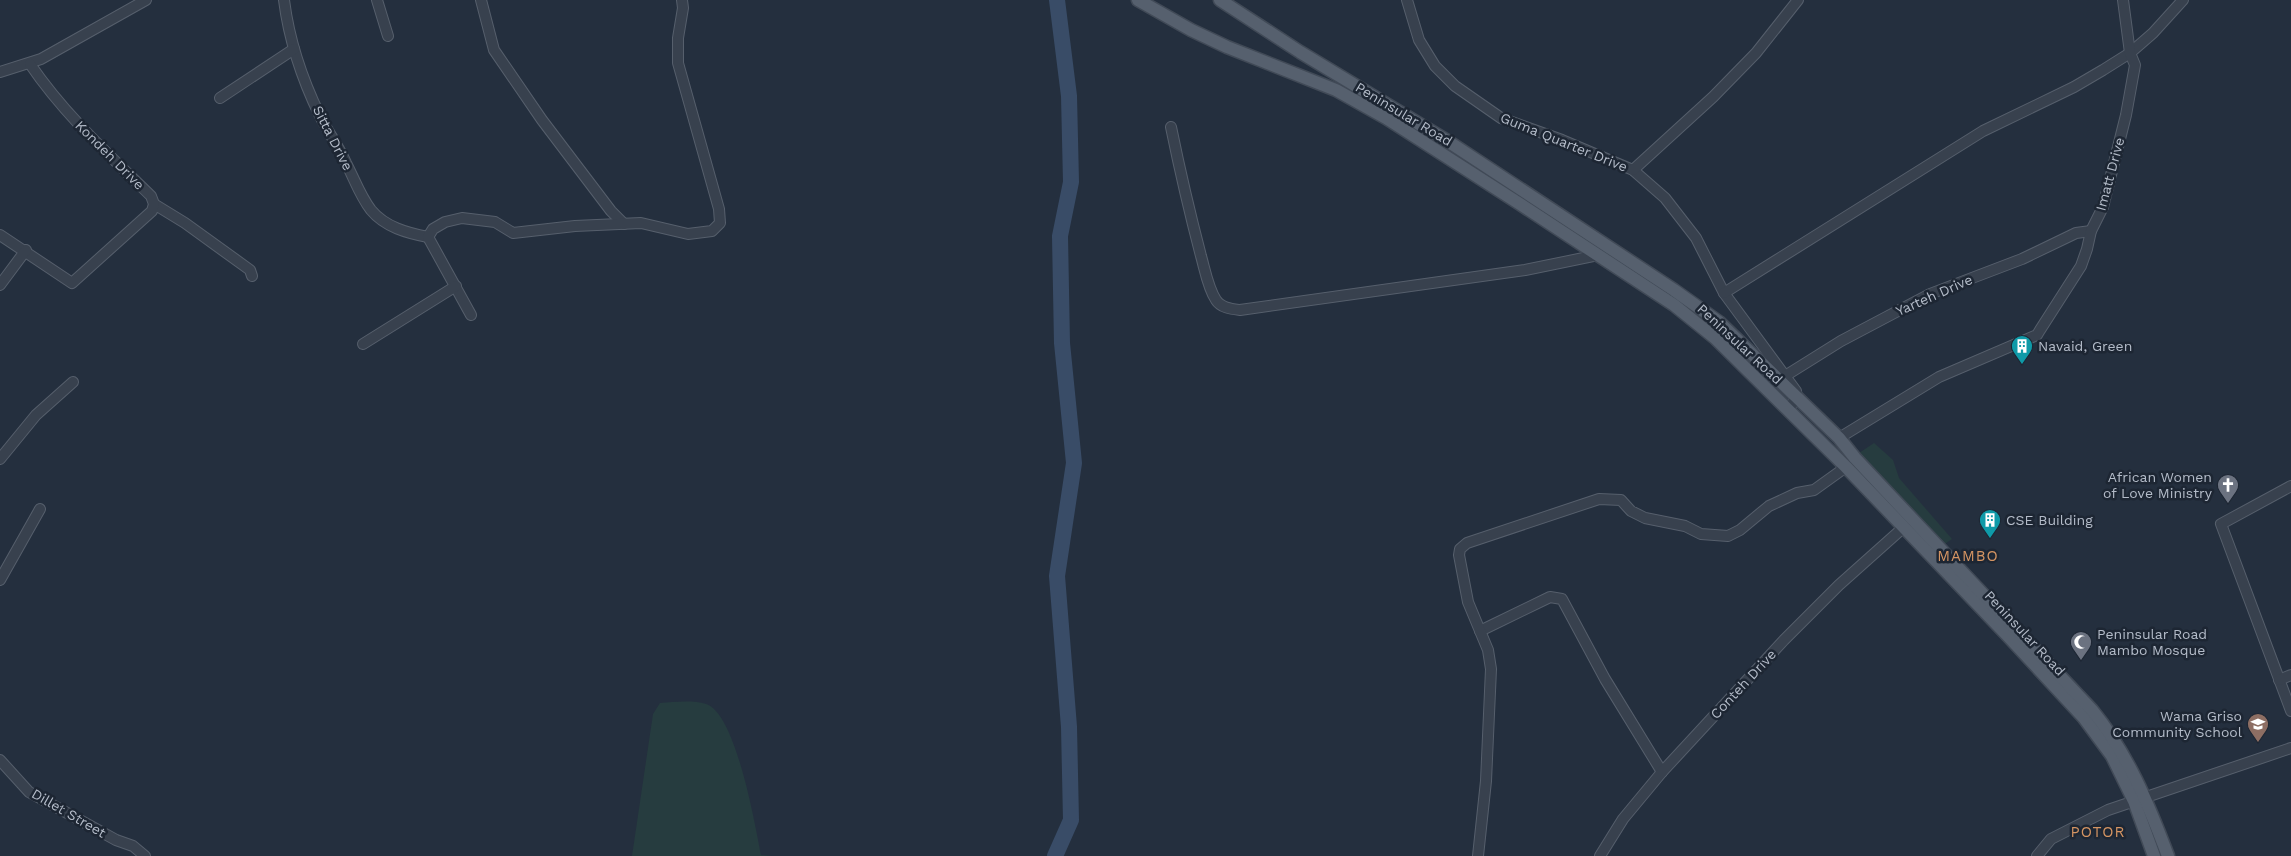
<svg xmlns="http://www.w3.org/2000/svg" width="2291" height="856" viewBox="0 0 2291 856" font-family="'Work Sans',sans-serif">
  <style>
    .green { fill: #263c3f }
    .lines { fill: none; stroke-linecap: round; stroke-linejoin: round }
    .river { stroke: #394c67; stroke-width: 16 }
    .minor-casing { stroke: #565f6c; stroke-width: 12 }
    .major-casing { stroke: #414a57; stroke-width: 15 }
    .minor { stroke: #38414e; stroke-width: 10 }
    .major { stroke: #56606e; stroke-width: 12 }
    .labels { text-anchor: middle; stroke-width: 5; stroke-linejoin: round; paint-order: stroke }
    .street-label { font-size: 14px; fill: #b4bcc9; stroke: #1d2633 }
    .poi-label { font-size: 14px; fill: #b4bcc9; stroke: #1d2633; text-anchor: start }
    .neighbourhood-label { font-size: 15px; letter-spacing: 1px; fill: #d59563; stroke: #1d2633 }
  </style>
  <rect width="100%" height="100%" fill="#242f3e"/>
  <g class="green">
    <polygon points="1874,443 1893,460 1899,478 1952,539 1939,548 1853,457"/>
    <path d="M660,703C674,702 693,700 706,704C736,713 755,825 761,855L772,856H632L653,714Z"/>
  </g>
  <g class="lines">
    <polyline class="river" points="1055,856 1071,820 1069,727 1057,576 1074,463 1062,343 1060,236 1071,182 1069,96 1057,0"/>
    <g class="minor-casing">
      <g id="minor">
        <path d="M284,0C289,40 302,79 320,116C328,132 339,147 346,163C354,178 360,196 371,210C385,227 407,233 428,237"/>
        <polyline points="377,0 388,36"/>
        <polyline points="481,0 494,50 542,120 611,211 624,224"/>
        <polyline points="1407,0 1419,40 1435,66 1455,86 1501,118 1562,140 1633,170 1665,198 1696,238 1724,293 1796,391 1797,398 1787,410"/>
        <polyline points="0,72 41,59 146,0"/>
        <polyline points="220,98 294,49"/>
        <path d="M1171,127C1180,171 1190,214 1201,256C1205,270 1208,288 1216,300C1221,308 1232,309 1240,310L1525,270L1598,255"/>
        <polyline points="1633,170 1713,97 1756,53 1798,0"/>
        <polyline points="154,204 185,223 250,270 252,276"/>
        <path d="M0,235L72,283L152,211L154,204L151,196C108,154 64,114 30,64"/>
        <polyline points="0,285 26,250"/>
        <polyline points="1724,293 1983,131 2074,87 2103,70 2130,53 2153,33 2183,0"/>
        <polyline points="471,315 428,237 433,229 445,222 462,218 495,222 513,233 575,226 641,223 688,234 712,231 720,223 719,209 678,63 678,38 683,8 682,0"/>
        <polyline points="363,344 456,286"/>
        <polyline points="1785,376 1841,341 1930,294 2022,259 2076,233 2091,231"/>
        <polyline points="1839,438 1939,377 2037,335 2040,330 2081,266 2087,249 2091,231 2103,207 2126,115 2135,65 2130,53 2123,0"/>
        <polyline points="0,459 36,415 73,382"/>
        <polyline points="2291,486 2221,524 2291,711"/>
        <polyline points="0,580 40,509"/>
        <polyline points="1480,631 1550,597 1562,599 1605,679 1662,772"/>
        <polyline points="2279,680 2291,675"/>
        <polyline points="0,760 29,792 116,840 133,846 145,856"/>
        <polyline points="1478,856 1486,781 1491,669 1488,650 1468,602 1459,555 1460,549 1467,543 1599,499 1621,500 1631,511 1645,518 1685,526 1701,534 1728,536 1740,530 1769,506 1797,493 1814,490 1846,467"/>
        <polyline points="1600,856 1623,819 1662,772 1784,640 1839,585 1904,527"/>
        <polyline points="2037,856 2051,839 2108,810 2291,748"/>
      </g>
    </g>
    <g class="major-casing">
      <g id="major">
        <polyline points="1138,0 1191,30 1227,47 1336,90 1386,118 1520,204 1674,305 1715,338 1846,467 2009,637 2084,718 2112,756 2134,801 2154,856"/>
        <path d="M1220,0L1300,52L1449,142L1674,290L1719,322L1839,438L1855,458L2092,710C2128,754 2148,803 2168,856"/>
      </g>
    </g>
    <use href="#minor" class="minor"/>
    <use href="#major" class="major"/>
  </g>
  <defs>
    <g id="building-pin" transform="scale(1.125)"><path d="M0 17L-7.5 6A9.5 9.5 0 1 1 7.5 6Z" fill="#0f9aa8" stroke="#1d2633"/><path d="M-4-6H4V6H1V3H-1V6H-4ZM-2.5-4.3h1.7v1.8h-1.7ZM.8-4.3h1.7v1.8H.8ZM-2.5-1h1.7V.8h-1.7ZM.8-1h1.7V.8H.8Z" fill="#fff"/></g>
    <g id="church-pin" transform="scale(1.125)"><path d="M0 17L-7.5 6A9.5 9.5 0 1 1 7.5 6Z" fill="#6b7280" stroke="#1d2633"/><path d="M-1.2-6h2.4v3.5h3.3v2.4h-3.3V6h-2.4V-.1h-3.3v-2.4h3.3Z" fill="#fff"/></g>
    <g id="mosque-pin" transform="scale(1.125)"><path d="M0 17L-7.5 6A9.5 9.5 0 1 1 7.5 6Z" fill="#6b7280" stroke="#1d2633"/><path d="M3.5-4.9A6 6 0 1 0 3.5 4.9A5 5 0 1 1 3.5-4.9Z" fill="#fff"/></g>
    <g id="school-pin" transform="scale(1.125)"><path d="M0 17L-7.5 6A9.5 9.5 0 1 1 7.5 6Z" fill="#8d6e63" stroke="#1d2633"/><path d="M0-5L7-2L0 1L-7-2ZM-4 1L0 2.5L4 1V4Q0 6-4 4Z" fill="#fff"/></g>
  </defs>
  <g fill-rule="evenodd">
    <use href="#building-pin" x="2022" y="346"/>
    <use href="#church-pin" x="2228" y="485"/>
    <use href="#building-pin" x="1990" y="520"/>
    <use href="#mosque-pin" x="2081" y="642"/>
    <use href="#school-pin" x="2258" y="724"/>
  </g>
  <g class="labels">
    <g class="street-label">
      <text transform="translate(1404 114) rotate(31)" y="5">Peninsular Road</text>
      <text transform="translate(333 138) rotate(63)" y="5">Sitta Drive</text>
      <text transform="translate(1564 142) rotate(22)" y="5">Guma Quarter Drive</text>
      <text transform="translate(110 155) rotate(45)" y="5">Kondeh Drive</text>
      <text transform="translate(2110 174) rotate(-75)" y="5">Imatt Drive</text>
      <text transform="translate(1934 295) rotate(-24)" y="5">Yarteh Drive</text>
      <text transform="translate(1740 344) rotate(43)" y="5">Peninsular Road</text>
      <text transform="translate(2025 633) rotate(47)" y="5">Peninsular Road</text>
      <text transform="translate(1743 684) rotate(-47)" y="5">Conteh Drive</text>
      <text transform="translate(69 813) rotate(30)" y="5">Dillet Street</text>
    </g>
    <g class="poi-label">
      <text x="2038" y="351">Navaid, Green</text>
      <text x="2212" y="482" text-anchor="end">African Women<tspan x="2212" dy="16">of Love Ministry</tspan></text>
      <text x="2006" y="525">CSE Building</text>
      <text x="2097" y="639">Peninsular Road<tspan x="2097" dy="16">Mambo Mosque</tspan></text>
      <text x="2242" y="721" text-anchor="end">Wama Griso<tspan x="2242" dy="16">Community School</tspan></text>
    </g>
    <g class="neighbourhood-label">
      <text x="1968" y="561">MAMBO</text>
      <text x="2098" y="837">POTOR</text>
    </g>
  </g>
</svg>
